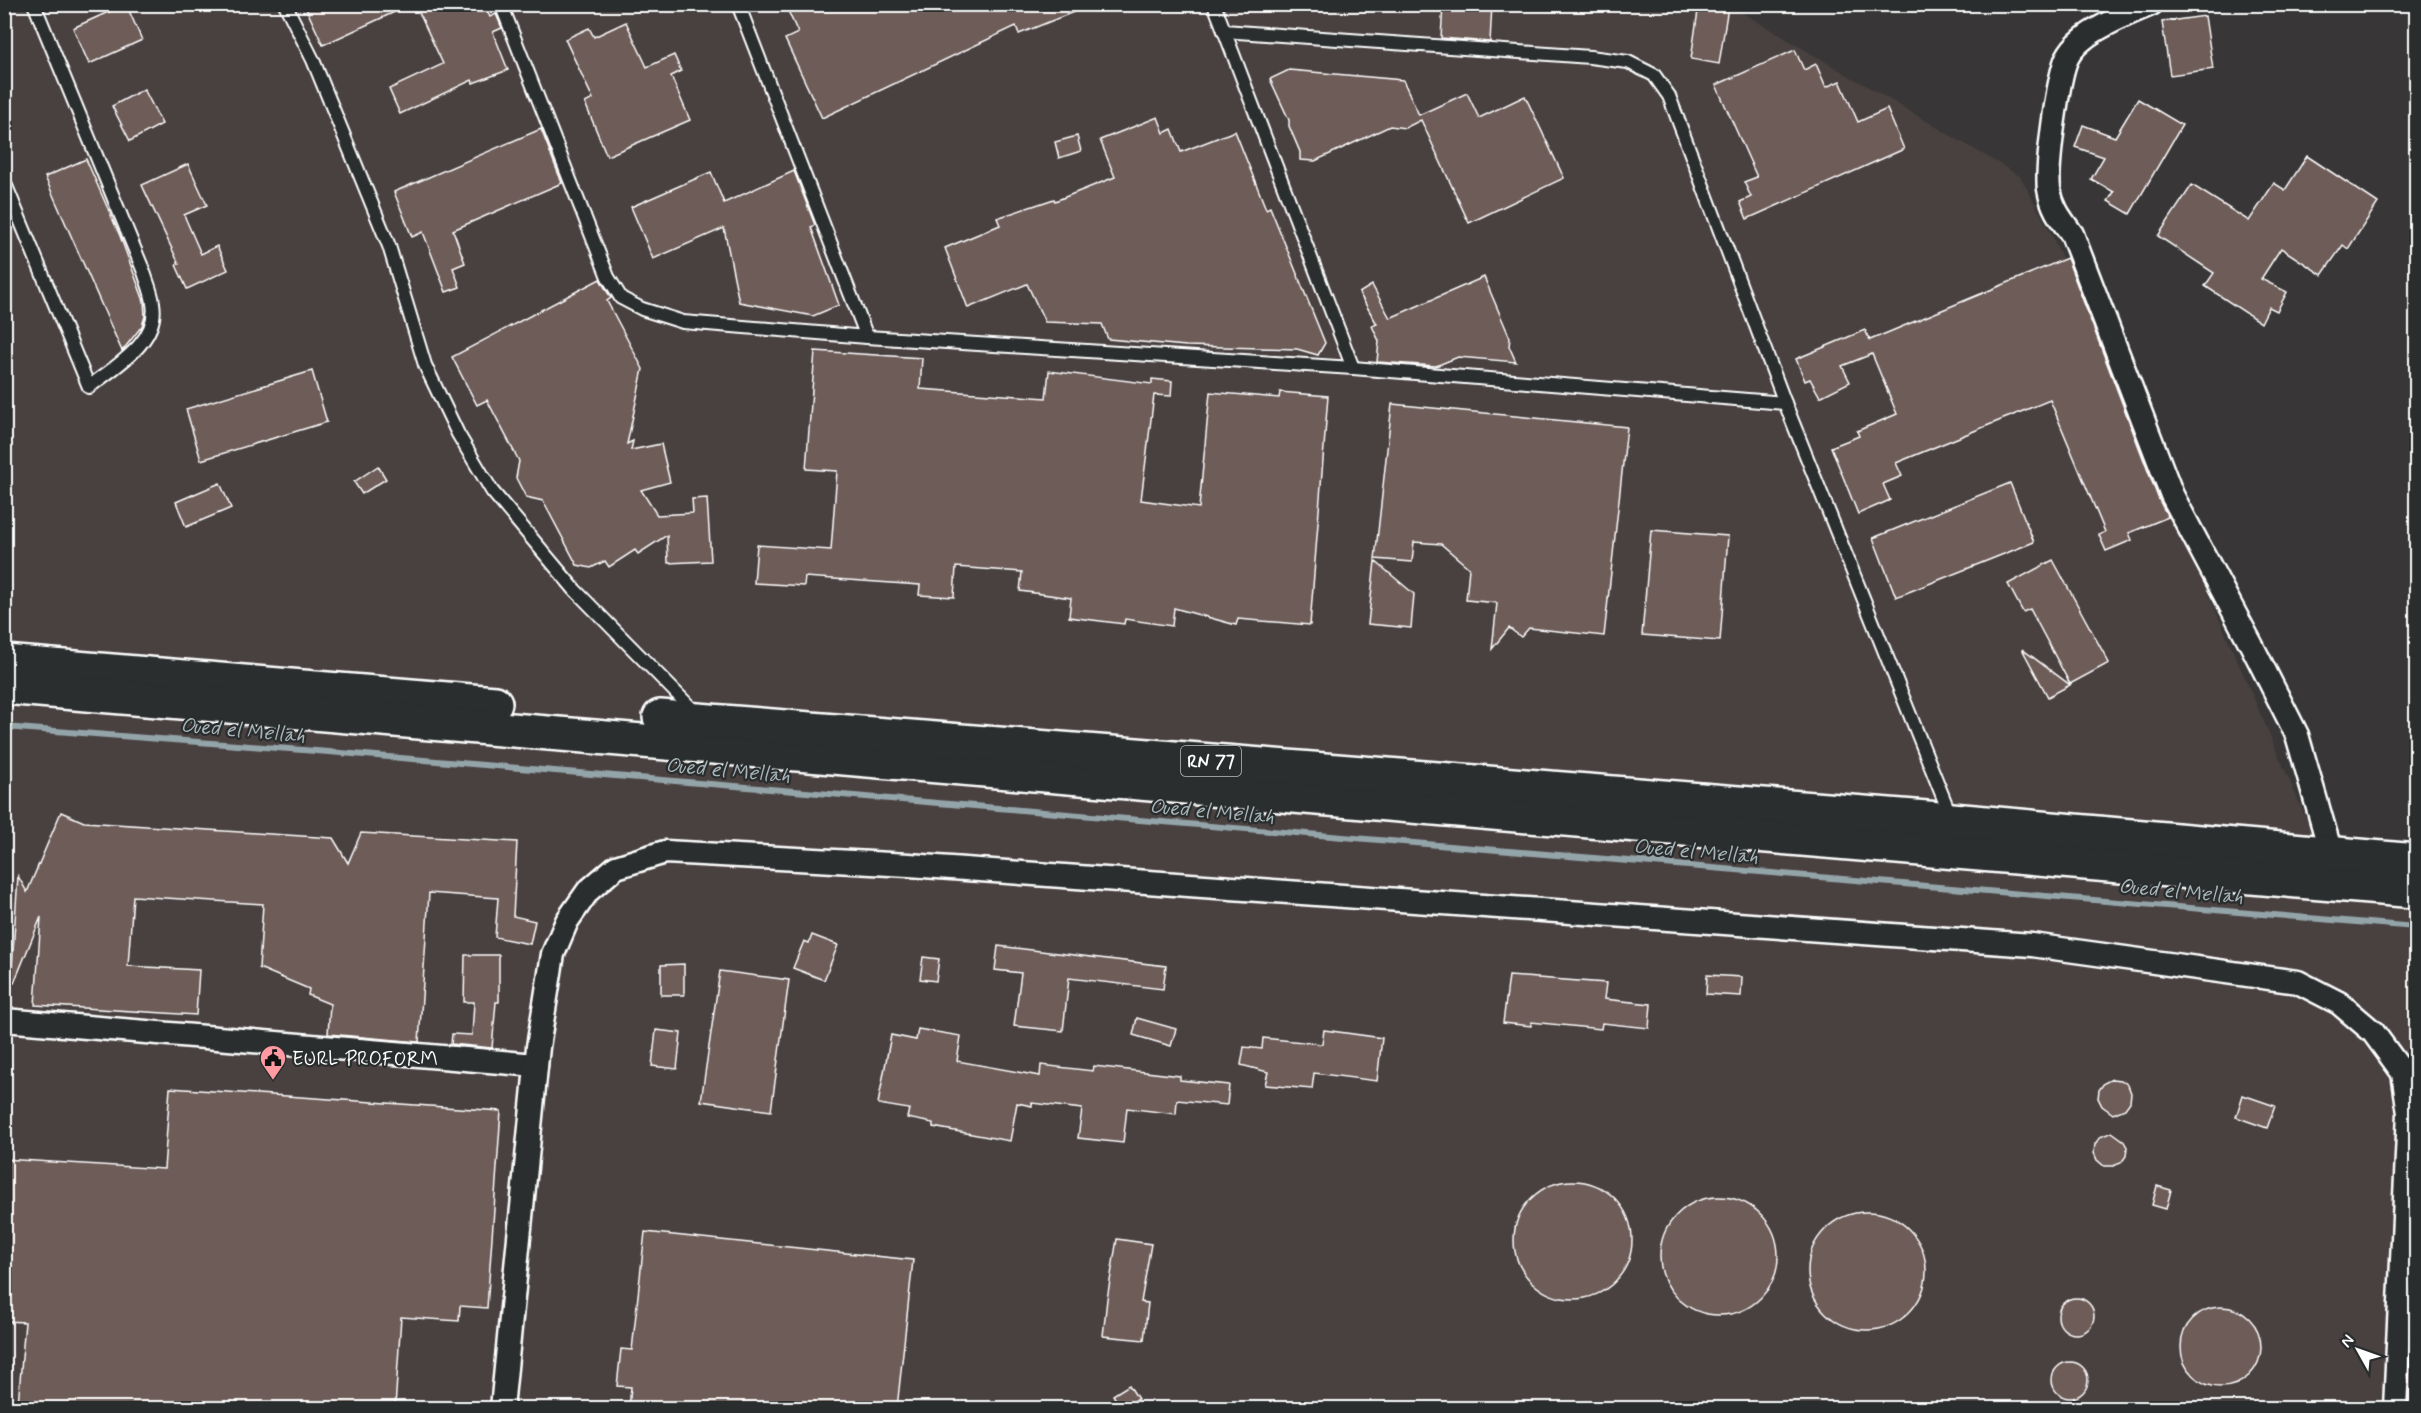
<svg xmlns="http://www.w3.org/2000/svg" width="2421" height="1413" viewBox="0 0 2421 1413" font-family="Mynerve,sans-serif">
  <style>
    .built { fill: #484140 }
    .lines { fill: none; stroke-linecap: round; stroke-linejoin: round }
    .stream { stroke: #94a5aa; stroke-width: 6 }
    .building { fill: #6e5c58; stroke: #fff; stroke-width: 1.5 }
    .service-casing { stroke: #fff; stroke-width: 16 }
    .minor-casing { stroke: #fff; stroke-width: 27 }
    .primary-casing { stroke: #fff; stroke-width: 38 }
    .service { stroke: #2a2d2e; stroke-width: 12 }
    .minor { stroke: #2a2d2e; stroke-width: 22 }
    .primary { stroke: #2a2d2e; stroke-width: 33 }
    .labels { text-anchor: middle; stroke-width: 4.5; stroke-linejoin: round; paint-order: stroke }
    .shield { fill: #2a2d2e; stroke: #bfc0c0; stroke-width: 1.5 }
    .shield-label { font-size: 18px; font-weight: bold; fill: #fff }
    .poi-label { font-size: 20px; fill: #fff; stroke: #2a2d2e; text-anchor: start }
    .water-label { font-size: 21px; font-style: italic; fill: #a6b4b8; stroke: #2a2d2e }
  </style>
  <rect width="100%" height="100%" fill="#383636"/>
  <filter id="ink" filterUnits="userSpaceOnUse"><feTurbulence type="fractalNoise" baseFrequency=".0167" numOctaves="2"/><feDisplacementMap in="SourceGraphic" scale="12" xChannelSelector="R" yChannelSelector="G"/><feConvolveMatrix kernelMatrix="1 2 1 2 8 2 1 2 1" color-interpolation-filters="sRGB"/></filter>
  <g filter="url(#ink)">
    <polygon class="built" points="5,5 1729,5 2020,176 2052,235 2316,841 2416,847 2416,1408 5,1408"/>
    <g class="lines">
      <polyline class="stream" points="4,727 329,752 2416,927"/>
    </g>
    <g class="building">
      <polygon points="126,4 142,40 89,64 73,28"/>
      <polygon points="304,4 412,4 323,45"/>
      <polygon points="415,4 484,4 490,17 496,14 502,28 493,32 508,70 473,83 472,80 400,114 389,89 443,64"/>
      <polygon points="785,4 1091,4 1091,5 1019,34 1016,26 822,118 785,39 798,33"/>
      <polygon points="1443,4 1492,4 1490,42 1441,38"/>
      <polygon points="1699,4 1728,7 1719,64 1691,59"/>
      <polygon points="2205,16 2213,69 2170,75 2162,22"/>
      <polygon points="626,22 647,67 674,55 681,71 671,76 690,120 607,156 585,103 593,99 565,39 589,28 594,37"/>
      <polygon points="1795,50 1804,70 1816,64 1826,87 1840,81 1858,122 1887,109 1904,149 1747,219 1740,202 1751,197 1744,182 1757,177 1716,85"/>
      <polygon points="1289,70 1403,80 1419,115 1467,93 1479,118 1525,96 1564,178 1469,223 1421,120 1405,128 1390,126 1315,161 1300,160 1300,152 1289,126 1289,120 1270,79"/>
      <polygon points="144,89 162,124 130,141 112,106"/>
      <polygon points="2138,99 2182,125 2130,214 2108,201 2114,192 2091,179 2104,157 2075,147 2083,125 2115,137"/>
      <polygon points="1158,117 1164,133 1172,129 1181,152 1235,131 1266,209 1270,207 1325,343 1318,355 1297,349 1186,346 1108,339 1102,324 1045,322 1027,284 968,308 945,248 1000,225 997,218 1054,199 1055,201 1115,177 1100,140"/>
      <polygon points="541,129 562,183 453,230 465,263 453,268 460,287 446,292 423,232 412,237 394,192"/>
      <polygon points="1077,136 1081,151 1059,158 1055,142"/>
      <polygon points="2307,156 2378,203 2348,249 2343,245 2322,275 2281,248 2261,279 2287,292 2277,311 2269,307 2261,323 2205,286 2214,273 2158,236 2192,185 2249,221 2274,183 2285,190"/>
      <polygon points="86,159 120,236 144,301 145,316 142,326 122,351 45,177"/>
      <polygon points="188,164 207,205 184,215 201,254 217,246 228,270 187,289 176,265 179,264 142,185"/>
      <polygon points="794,171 815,225 811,227 839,305 813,316 739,302 724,228 653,259 631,207 711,172 724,203"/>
      <polygon points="2067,258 2159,500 2168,517 2129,533 2132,540 2106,551 2099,535 2105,532 2050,400 1896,463 1902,476 1883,484 1890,500 1858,514 1831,447 1859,436 1857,431 1897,414 1872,354 1842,366 1850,382 1820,397 1810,379 1805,381 1796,359 1865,330 1870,340"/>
      <polygon points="1484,277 1510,338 1509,346 1516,362 1458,357 1436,366 1377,362 1379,341 1372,326 1377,324 1359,293 1372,285 1390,318"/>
      <polygon points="600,279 611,298 607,301 643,369 627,444 633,441 631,450 661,444 670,482 641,490 657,515 693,513 692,499 707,498 711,561 668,563 667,535 638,554 635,550 609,567 605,561 591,568 577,565 543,501 526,497 516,478 519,461 487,400 477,405 452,357"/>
      <polygon points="815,351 922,358 920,389 1046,398 1049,371 1152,384 1152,379 1172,381 1171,396 1154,395 1141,500 1199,508 1210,392 1279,398 1280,392 1328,396 1310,625 1238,619 1236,625 1174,608 1172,626 1125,619 1124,624 1069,617 1071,598 1020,591 1022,572 956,567 954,597 919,595 920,585 805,577 804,586 754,583 757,545 831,550 837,471 806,469"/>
      <polygon points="312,371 327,422 201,460 186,409"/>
      <polygon points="1392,404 1627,427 1604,636 1529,628 1521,637 1509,628 1492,649 1497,603 1466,600 1469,568 1441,544 1414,542 1412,562 1375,559"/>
      <polygon points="378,466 386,479 362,494 354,482"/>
      <polygon points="220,483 231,508 186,527 176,502"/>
      <polygon points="2010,483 2034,542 1896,597 1873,538"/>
      <polygon points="1651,530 1728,536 1720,641 1642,635"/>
      <polygon points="2053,560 2109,663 2070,684 2030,609 2023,612 2008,584"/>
      <polygon points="1375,561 1414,594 1411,628 1368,624"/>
      <polygon points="2022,649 2070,685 2048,697"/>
      <polygon points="61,812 84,822 333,838 348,863 361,833 517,842 513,916 535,921 530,944 495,937 498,898 429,893 419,1042 328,1034 330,1004 308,995 309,989 259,968 263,904 133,896 128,966 199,970 196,1015 35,1005 41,917 14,983 11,982 18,876 27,892"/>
      <polygon points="812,935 838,945 824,980 793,968 804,941 809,943"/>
      <polygon points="998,946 1166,966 1163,989 1069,978 1063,1031 1014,1026 1021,973 995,970"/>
      <polygon points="465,955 499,955 499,1002 496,1002 492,1048 451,1044 452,1034 472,1035 474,1002 464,1002"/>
      <polygon points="923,957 939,959 936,981 920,979"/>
      <polygon points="684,964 684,995 661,995 661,965"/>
      <polygon points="720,971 789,980 771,1111 701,1101"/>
      <polygon points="1707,975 1742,977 1741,996 1706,994"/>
      <polygon points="1509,976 1606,983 1604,999 1651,1004 1649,1028 1602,1023 1601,1029 1531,1022 1531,1026 1503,1023"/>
      <polygon points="1137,1018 1176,1029 1171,1046 1133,1035"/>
      <polygon points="918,1029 961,1036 957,1061 1040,1076 1041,1065 1093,1071 1094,1066 1180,1076 1180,1080 1229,1085 1227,1105 1177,1100 1176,1114 1127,1108 1123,1143 1078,1138 1082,1109 1032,1103 1032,1106 1017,1103 1010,1141 933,1127 933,1123 907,1118 909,1109 878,1104 891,1035 916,1040"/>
      <polygon points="656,1030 681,1033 677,1069 652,1066"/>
      <polygon points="1324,1030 1382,1038 1377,1081 1314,1073 1312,1089 1265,1085 1268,1072 1241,1065 1244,1047 1262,1049 1263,1038 1322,1044"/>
      <polygon points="2112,1079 2121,1080 2128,1085 2131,1093 2130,1102 2125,1109 2113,1114 2102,1106 2098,1098 2099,1090 2104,1083"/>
      <polygon points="170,1088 501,1111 487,1308 460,1306 459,1321 401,1317 395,1408 43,1408 44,1406 18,1405 25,1322 4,1321 4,1159 164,1169"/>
      <polygon points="2243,1095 2275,1106 2267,1128 2236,1117"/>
      <polygon points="2112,1132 2123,1140 2127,1147 2126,1156 2121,1163 2113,1166 2104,1166 2097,1160 2094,1153 2095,1144 2100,1137"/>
      <circle cx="1573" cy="1240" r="59"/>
      <polygon points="2157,1186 2171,1190 2166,1209 2152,1205"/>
      <circle cx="1719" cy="1256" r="59"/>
      <circle cx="1867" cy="1271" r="59"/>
      <polygon points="645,1232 913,1260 897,1408 629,1408 631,1387 617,1386 621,1349 632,1350"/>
      <polygon points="1117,1239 1151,1244 1141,1302 1148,1303 1144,1340 1103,1336 1107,1299"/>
      <circle cx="2076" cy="1316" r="18"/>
      <circle cx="2221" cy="1347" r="40"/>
      <circle cx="2070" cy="1380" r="18"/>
      <polygon points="1129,1385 1138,1399 1121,1408 1113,1395"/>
    </g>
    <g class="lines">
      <g class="service-casing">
        <g id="service">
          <polyline points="285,4 313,60 389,246 425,365 458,434 492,491 575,590 696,713"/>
          <polyline points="501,4 608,277 621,298 642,309 683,322 867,337 1353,368 1785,403"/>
          <polyline points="738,4 867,337"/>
          <polyline points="1214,4 1353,368"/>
          <polyline points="1224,31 1590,57 1628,62 1654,75 1669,96 1785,403 1951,817"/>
          <path d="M4,181L89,387C114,367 160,342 153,303C152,293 147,282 144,272L34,4"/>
        </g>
      </g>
      <g class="minor-casing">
        <g id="minor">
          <path d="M2151,4C2134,11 2095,28 2082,40C2077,44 2070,52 2067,58C2058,77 2046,168 2049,189C2052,208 2061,219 2072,234L2172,495L2252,646L2297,735L2331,853"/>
          <polyline points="4,1020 536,1065"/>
          <polyline points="502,1408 538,1047 553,954 567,921 588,891 616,867 665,852 909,865 2032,945 2298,982 2339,1003 2373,1032 2403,1073 2409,1113 2395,1408"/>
        </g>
      </g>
      <g class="primary-casing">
        <g id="primary">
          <polyline points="4,662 495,703"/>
          <path d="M4,687C809,751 1613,817 2416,891"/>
          <polyline points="660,717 1952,820 2416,861"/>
        </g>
      </g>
      <use href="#service" class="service"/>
      <use href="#minor" class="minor"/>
      <use href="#primary" class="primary"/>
    </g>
  </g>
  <defs>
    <g id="civic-pin" transform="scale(1.35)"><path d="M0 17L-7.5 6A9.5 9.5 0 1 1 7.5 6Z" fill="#ff9aa2" stroke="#2a2d2e"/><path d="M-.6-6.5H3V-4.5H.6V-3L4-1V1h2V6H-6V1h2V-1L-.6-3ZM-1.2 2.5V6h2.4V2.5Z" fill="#111"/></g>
  </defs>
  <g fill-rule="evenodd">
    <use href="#civic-pin" x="273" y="1058"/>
  </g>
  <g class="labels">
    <rect class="shield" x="1181" y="746" width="60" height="30" rx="4.5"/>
    <g class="shield-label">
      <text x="1211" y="767">RN 77</text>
    </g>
    <g class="poi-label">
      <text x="292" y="1065">EURL PROFORM</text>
    </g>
    <g class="water-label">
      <text transform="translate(243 730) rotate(5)" y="7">Oued el Mellah</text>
      <text transform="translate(728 770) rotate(5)" y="7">Oued el Mellah</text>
      <text transform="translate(1212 811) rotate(5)" y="7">Oued el Mellah</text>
      <text transform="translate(1696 851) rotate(5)" y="7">Oued el Mellah</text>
      <text transform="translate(2181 891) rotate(5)" y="7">Oued el Mellah</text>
    </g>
  </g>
  <rect width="2421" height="1413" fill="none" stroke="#2a2d2e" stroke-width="24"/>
  <rect x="12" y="12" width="2397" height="1389" fill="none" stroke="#fff" stroke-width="2" filter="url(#ink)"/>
  <g transform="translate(2358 1350) rotate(310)" stroke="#2a2d2e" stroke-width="4.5" paint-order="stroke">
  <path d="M0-4.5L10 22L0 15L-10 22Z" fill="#ffffff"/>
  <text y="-9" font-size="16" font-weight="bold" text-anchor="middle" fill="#ffffff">N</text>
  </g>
</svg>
